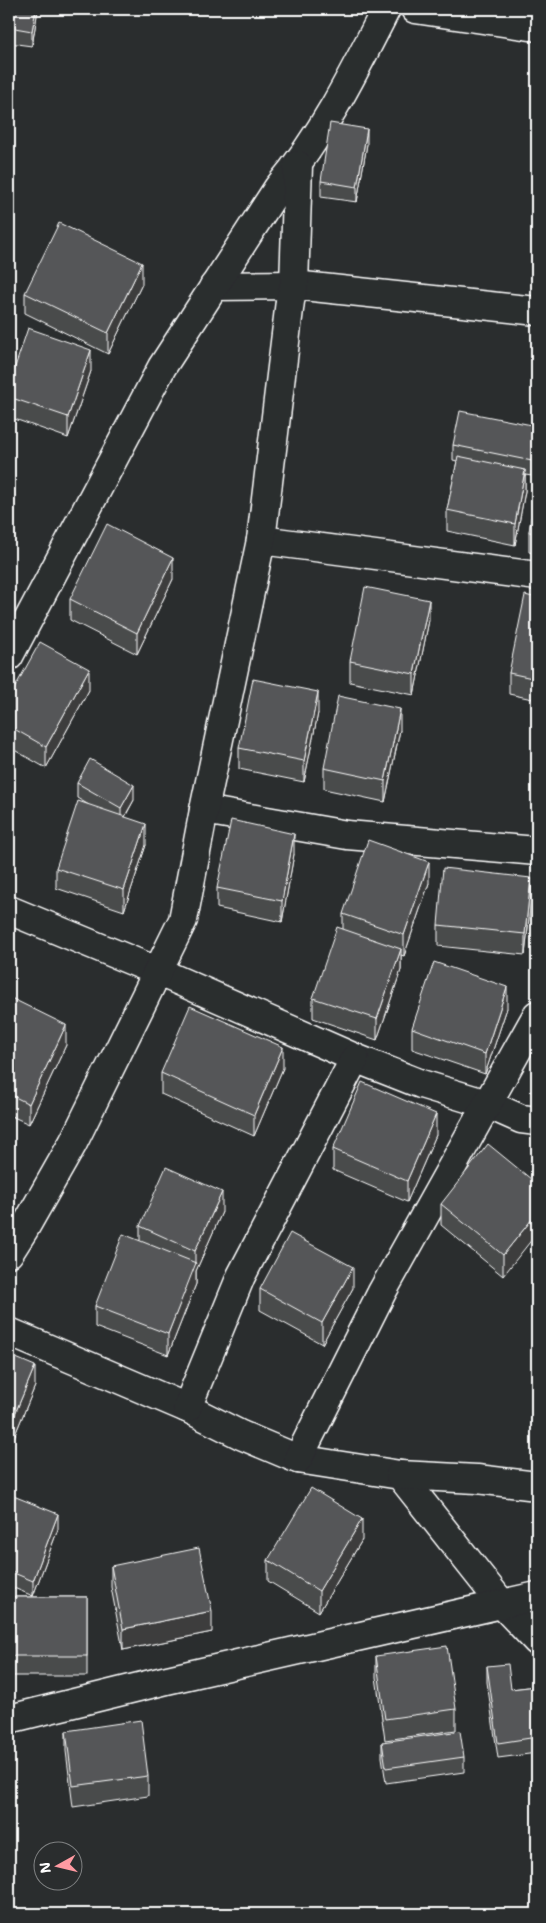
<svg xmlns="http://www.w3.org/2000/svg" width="546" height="1923" viewBox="0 0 546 1923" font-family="'Shantell Sans',sans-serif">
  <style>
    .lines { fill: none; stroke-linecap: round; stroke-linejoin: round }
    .minor-casing { stroke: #fff; stroke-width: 31 }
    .minor { stroke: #2a2d2e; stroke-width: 28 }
    .wall { fill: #494b4c; stroke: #fff }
    .shaded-wall { fill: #3c3d3e; stroke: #fff }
    .building { fill: #555758; stroke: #fff }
  </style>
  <rect width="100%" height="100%" fill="#2a2d2e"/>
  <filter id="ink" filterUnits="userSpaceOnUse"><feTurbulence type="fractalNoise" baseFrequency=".02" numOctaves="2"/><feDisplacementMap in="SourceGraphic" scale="10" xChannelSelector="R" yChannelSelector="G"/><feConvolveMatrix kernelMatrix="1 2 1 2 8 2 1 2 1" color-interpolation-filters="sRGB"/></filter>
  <g filter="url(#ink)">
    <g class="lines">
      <g class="minor-casing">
        <g id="minor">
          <polyline points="415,9 537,27"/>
          <polyline points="214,286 294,285 537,311"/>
          <polyline points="261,540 537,576"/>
          <path d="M9,656L162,367L278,188C323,135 355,70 386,9"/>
          <polyline points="204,810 347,835 537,851"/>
          <polyline points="9,910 159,972 355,1058 421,1084 487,1104 521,1119 537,1121"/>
          <polyline points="9,1253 23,1231 73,1143 183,920 204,810 261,540 290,301 294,285 298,165"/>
          <polyline points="9,1332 187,1408 241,1435 298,1459 400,1475 502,1604 537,1641"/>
          <polyline points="187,1408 241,1276 355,1058"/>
          <polyline points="298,1459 382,1292 537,1015"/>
          <polyline points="400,1475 477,1479 537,1486"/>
          <polyline points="9,1719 167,1680 537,1596"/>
        </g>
      </g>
      <use href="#minor" class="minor"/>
    </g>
    <g class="wall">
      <polygon points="9,9 38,9 32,46 9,43"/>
      <polygon points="367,144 357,202 321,197 321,181"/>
      <polygon points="142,284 108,354 25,313 25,293"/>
      <polygon points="91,371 68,438 9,417 9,385"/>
      <polygon points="537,426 532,476 525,475 525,491 515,545 447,531 447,510 457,461 453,460 453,445"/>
      <polygon points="537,482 537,554 529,552 529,532"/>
      <polygon points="173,579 137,654 70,620 70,599"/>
      <polygon points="537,598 537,700 509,694 509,673"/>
      <polygon points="429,620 414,695 350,682 350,661"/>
      <polygon points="89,690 46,768 9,747 9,698"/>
      <polygon points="318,713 304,782 239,769 239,748"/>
      <polygon points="400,730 385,802 324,789 324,768"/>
      <polygon points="77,783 134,800 125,817 146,845 124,911 56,888 56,868 89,805 77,798"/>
      <polygon points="294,854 282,922 217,908 217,888"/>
      <polygon points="429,883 404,956 401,955 401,970 377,1040 313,1018 313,998 343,929 343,914"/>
      <polygon points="531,899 525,955 438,946 438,925"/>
      <polygon points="9,997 66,1045 29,1124 9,1115"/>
      <polygon points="507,1008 485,1074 412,1049 412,1028"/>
      <polygon points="283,1068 254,1136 161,1094 161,1073"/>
      <polygon points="436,1135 407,1202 333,1170 333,1149"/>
      <polygon points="537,1184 503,1276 441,1225 441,1204"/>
      <polygon points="222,1212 196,1271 196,1284 168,1355 95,1327 95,1306 140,1240 140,1226"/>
      <polygon points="353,1288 322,1344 260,1310 260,1289"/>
      <polygon points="9,1355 35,1386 14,1437 9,1435"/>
      <polygon points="9,1501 58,1529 33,1596 9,1586"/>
      <polygon points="362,1540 319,1612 268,1581 268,1560"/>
      <polygon points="111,1566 212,1632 123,1650 111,1587"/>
      <rect x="9" y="1597" width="78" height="79"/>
      <polygon points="376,1656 456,1709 456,1730 385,1740 376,1677"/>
      <polygon points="487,1666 511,1689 537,1686 537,1753 498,1758 487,1682"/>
      <polygon points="66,1731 148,1776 148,1796 73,1807 66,1751"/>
      <polygon points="382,1742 464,1757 464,1772 386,1783 382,1757"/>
    </g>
    <g class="shaded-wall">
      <polygon points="36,9 38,9 32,46 32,31"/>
      <polygon points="367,129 367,144 357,202 357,187"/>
      <polygon points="142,263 142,284 108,354 108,333"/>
      <polygon points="91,350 91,371 68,438 68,417"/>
      <polygon points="537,432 537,447 532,476 532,461"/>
      <polygon points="525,470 525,491 515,545 515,524"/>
      <polygon points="173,558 173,579 137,654 137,633"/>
      <polygon points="429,600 429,620 414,695 414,674"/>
      <polygon points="89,669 89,690 46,768 46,747"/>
      <polygon points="318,692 318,713 304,782 304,761"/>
      <polygon points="400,709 400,730 385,802 385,781"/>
      <polygon points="134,785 134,800 121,823 121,808"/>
      <polygon points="146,824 146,845 124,911 124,890"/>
      <polygon points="294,834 294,854 282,922 282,901"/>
      <polygon points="429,862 429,883 404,956 404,935"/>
      <polygon points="531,878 531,899 525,955 525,934"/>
      <polygon points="401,949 401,970 377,1040 377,1019"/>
      <polygon points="507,987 507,1008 485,1074 485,1054"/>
      <polygon points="66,1025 66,1045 29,1124 29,1104"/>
      <polygon points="283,1047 283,1068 254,1136 254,1115"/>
      <polygon points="436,1114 436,1135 407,1202 407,1181"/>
      <polygon points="222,1192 222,1212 196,1271 196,1284 168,1355 168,1334 195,1263 195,1251"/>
      <polygon points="537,1213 537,1233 503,1276 503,1255"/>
      <polygon points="353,1267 353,1288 322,1344 322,1323"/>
      <polygon points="35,1366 35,1386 14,1437 14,1416"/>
      <polygon points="58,1514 58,1529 33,1596 33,1581"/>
      <polygon points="362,1519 362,1540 319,1612 319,1591"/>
      <polygon points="212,1611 212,1632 123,1650 123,1629"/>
    </g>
    <g class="building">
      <polygon points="9,9 36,9 32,31 9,27"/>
      <polygon points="330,123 367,129 357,187 321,181"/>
      <polygon points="59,223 142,263 108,333 25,293"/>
      <polygon points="28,328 91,350 68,417 9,397 9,385"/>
      <polygon points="460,411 537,426 537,432 532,461 453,445"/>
      <polygon points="458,456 525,470 515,524 447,510"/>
      <polygon points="537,482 537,533 529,532"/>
      <polygon points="107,524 173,558 137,633 70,599"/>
      <polygon points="365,587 429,600 414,674 350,661"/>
      <polygon points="525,595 537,598 537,679 509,673"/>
      <polygon points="40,642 89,669 46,747 9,726 9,698"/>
      <polygon points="253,679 318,692 304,761 239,748"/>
      <polygon points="338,696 400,709 385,781 324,768"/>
      <polygon points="90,759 134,785 121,808 77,783"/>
      <polygon points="78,801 146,824 124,890 56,868"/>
      <polygon points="231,820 294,834 282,901 217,888"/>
      <polygon points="368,840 429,862 404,935 343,914"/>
      <polygon points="443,868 531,878 525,934 438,925"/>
      <polygon points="337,927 401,949 377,1019 313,998"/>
      <polygon points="434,962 507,987 485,1054 412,1028"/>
      <polygon points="9,997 66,1025 29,1104 9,1094"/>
      <polygon points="190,1006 283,1047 254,1115 161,1073"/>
      <polygon points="362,1082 436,1114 407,1181 333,1149"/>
      <polygon points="488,1144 537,1184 537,1213 503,1255 441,1204"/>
      <polygon points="166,1167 222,1192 195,1251 140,1226"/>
      <polygon points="290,1233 353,1267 322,1323 260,1289"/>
      <polygon points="123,1234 196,1263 168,1334 95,1306"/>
      <polygon points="9,1355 35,1366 14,1416 9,1414"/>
      <polygon points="311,1488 362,1519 319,1591 268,1560"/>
      <polygon points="11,1495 58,1514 33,1581 9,1571 9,1501"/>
      <polygon points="199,1548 212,1611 123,1629 111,1566"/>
      <rect x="9" y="1597" width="78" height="59"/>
      <polygon points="447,1646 456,1709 385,1719 376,1656"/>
      <polygon points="508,1664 511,1689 537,1686 537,1737 498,1743 487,1666"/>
      <polygon points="141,1720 148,1776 73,1786 66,1731"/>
      <polygon points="460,1731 464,1757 386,1768 382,1742"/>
    </g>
  </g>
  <rect width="546" height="1923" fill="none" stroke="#2a2d2e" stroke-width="30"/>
  <rect x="15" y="15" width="516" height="1893" fill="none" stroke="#fff" stroke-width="2" filter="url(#ink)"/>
  <g transform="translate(58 1866) rotate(262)"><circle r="24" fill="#2a2d2e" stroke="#7f8182"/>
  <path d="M0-4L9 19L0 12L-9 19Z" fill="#ff9aa2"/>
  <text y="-8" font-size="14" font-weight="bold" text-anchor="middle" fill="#ffffff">N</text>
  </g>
</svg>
